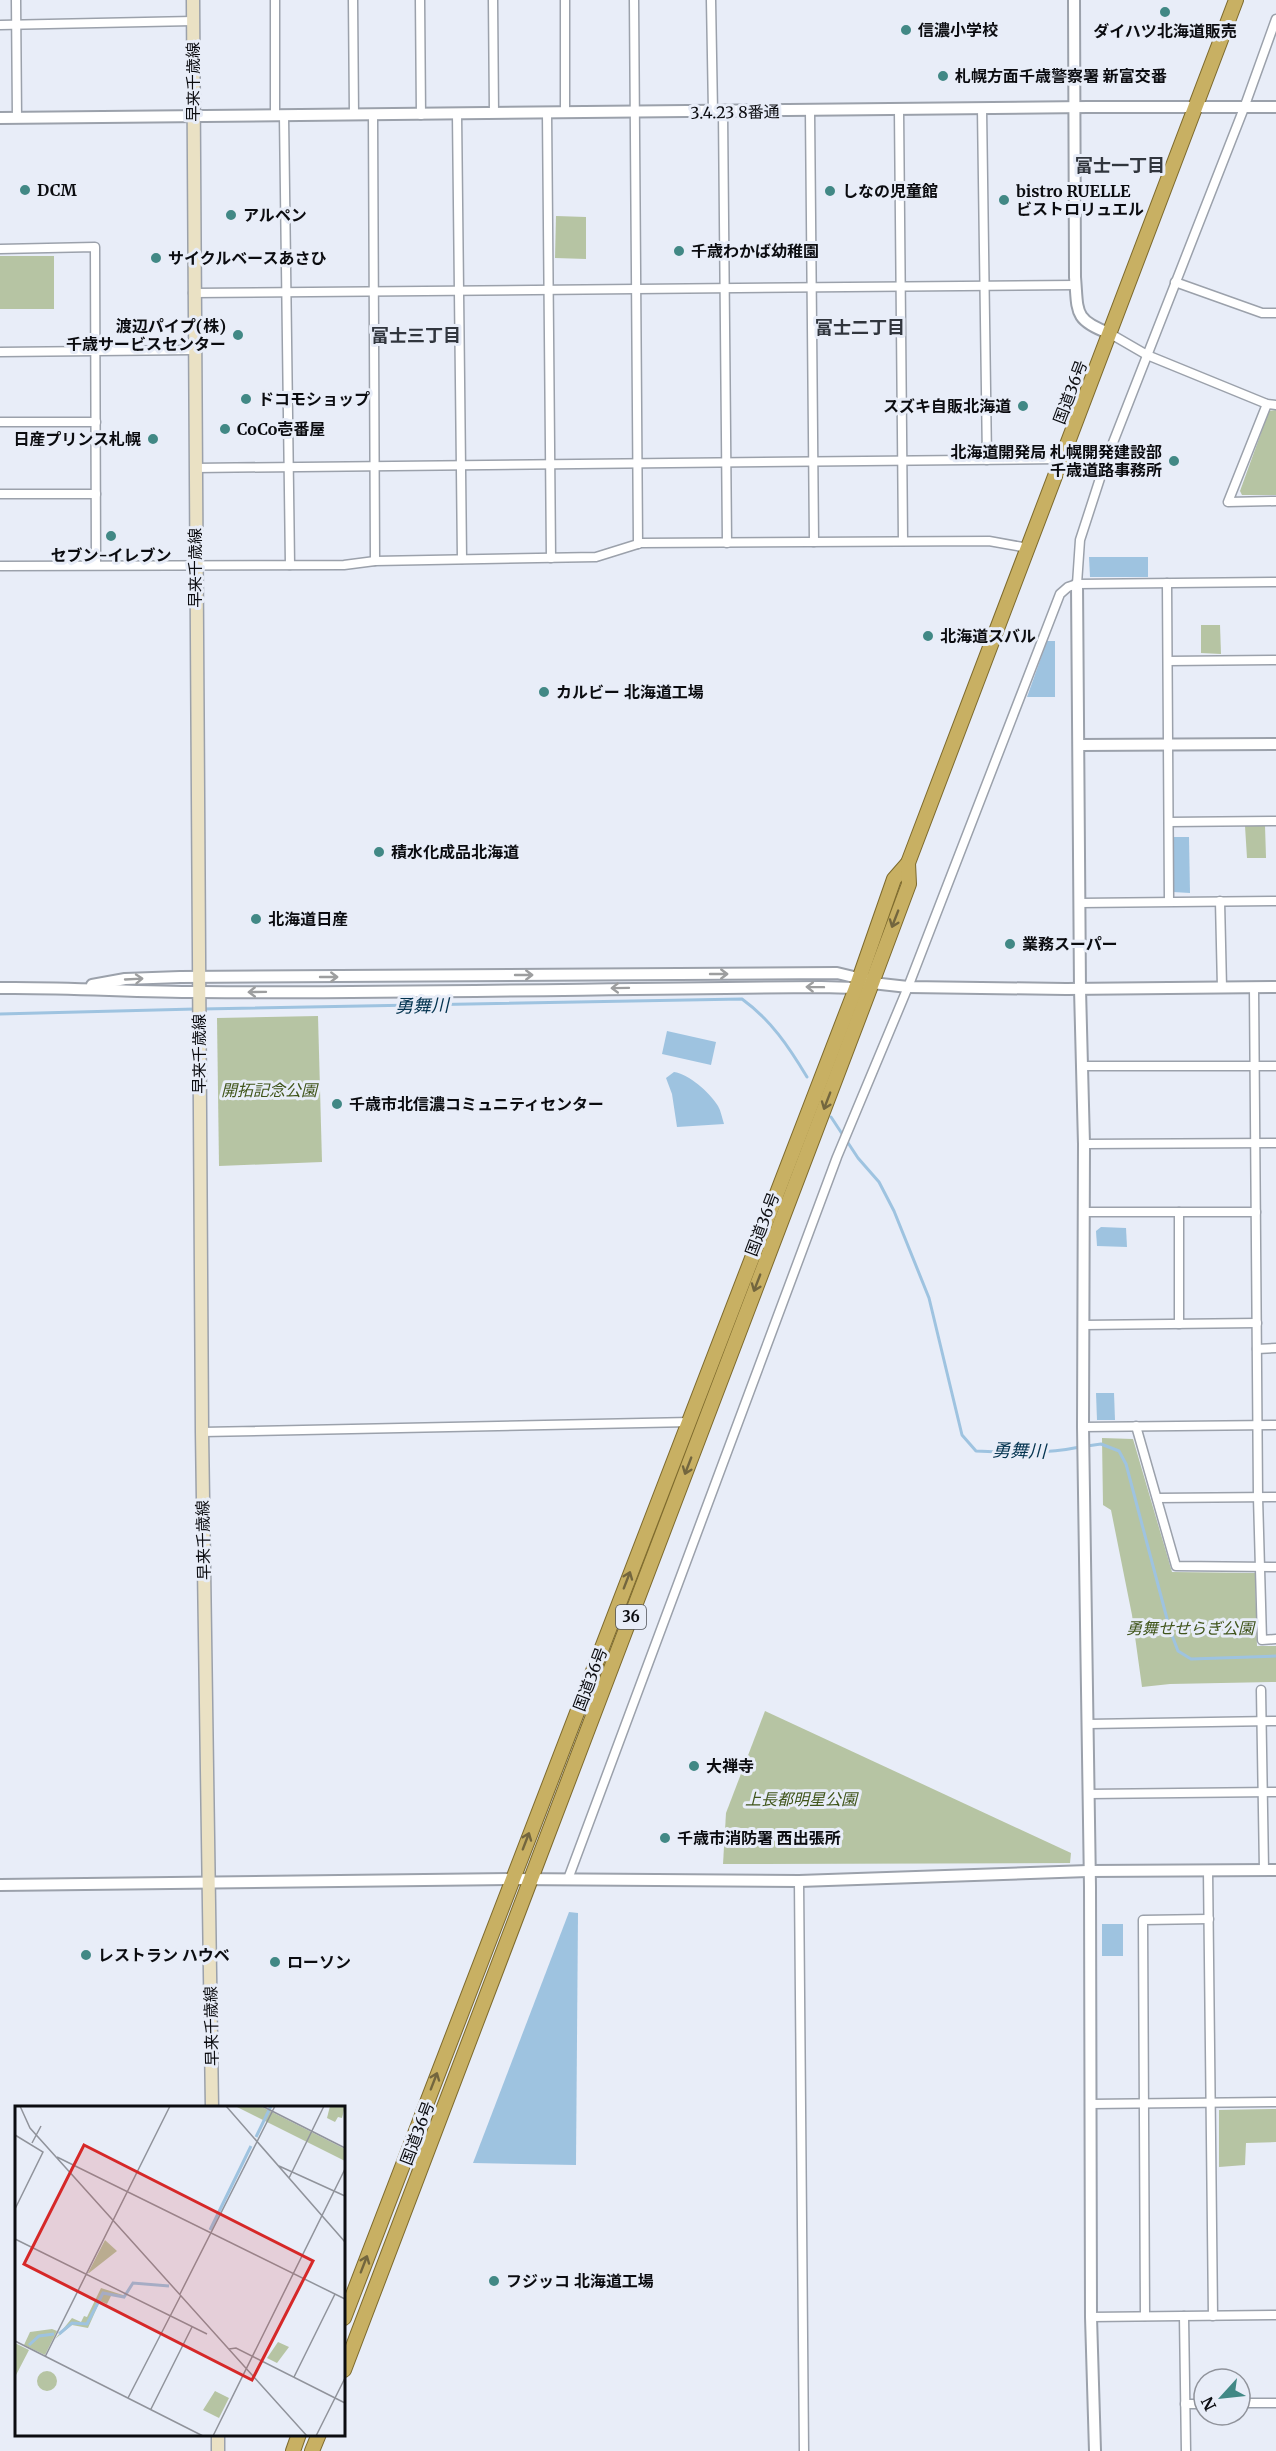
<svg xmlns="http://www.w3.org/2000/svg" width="1276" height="2451" viewBox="0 0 1276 2451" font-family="Merriweather,'Noto Sans JP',serif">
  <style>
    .green { fill: #b6c4a3 }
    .water { fill: #9ec3e0 }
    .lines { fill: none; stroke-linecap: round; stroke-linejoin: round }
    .stream { stroke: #9ec3e0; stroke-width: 3 }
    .minor-casing { stroke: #9ba1ab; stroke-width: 11 }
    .tertiary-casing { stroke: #9ba1ab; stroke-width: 14 }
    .secondary-casing { stroke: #9ba1ab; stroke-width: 15 }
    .trunk-casing { stroke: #7d6a2d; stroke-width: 16 }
    .minor { stroke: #fff; stroke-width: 8 }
    .tertiary { stroke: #fff; stroke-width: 10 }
    .secondary { stroke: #eae1c4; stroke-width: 12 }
    .trunk { stroke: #c8b063; stroke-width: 14 }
    .oneway { stroke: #73663e }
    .oneway2 { stroke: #9d9e9f }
    .poi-dot { fill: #418885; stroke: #e8edf8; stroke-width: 2 }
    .labels { text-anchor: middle; stroke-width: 6; stroke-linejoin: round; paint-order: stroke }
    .shield { fill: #e8edf8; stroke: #4d5056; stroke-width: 1.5 }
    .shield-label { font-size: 15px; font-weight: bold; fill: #0b0c10 }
    .poi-label { font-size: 16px; font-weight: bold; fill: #0b0c10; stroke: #e8edf8; text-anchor: start }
    .street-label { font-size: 16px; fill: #0b0c10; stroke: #e8edf8 }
    .park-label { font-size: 16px; font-style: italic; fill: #40551b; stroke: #e8edf8 }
    .neighbourhood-label { font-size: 18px; font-weight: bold; fill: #31363e; stroke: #e8edf8 }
    .water-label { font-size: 18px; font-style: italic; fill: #03334f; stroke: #e8edf8 }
    .inset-river { fill: none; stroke: #9ec3e0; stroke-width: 3 }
    .inset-road { fill: none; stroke: #90939b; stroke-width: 1.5 }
    .view { fill: #d62828; fill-opacity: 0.15; stroke: #d62828; stroke-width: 3 }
    .inset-edge { fill: none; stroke: #0b0c10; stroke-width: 3 }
  </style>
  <rect width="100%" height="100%" fill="#e8edf8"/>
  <g class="green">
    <polygon points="556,216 586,217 586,259 555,258"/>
    <rect x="0" y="256" width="54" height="53"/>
    <polygon points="1276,410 1276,495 1242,495 1240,491 1269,411"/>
    <polygon points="1201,625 1220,625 1221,654 1201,653"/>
    <polygon points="1245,826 1265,826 1266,858 1247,858"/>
    <polygon points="318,1016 322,1162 219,1166 217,1018"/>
    <polygon points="1102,1438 1133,1439 1172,1572 1255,1573 1257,1646 1276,1646 1276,1682 1170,1684 1142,1687 1132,1615 1111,1510 1103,1505"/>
    <polygon points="765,1711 1071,1853 1070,1863 723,1864 726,1813"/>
    <polygon points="1276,2109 1276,2142 1246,2143 1245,2165 1219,2167 1219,2110"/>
  </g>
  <g class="water">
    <polygon points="1089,557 1148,557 1148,577 1090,577"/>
    <polygon points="1047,641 1055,641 1055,697 1027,697"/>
    <polygon points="1171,837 1189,837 1190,893 1173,892"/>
    <polygon points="667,1031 716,1042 711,1065 662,1054"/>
    <path d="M674,1072C689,1074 709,1092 718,1106C721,1111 722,1118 724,1124L677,1127L672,1094L666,1078Z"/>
    <polygon points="1101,1227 1126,1228 1127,1247 1097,1246 1096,1231"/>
    <polygon points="1096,1393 1114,1393 1115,1420 1097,1420"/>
    <polygon points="569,1912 578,1913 576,2165 473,2163"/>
    <rect x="1102" y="1924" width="21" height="32"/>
  </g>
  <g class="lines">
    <g class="stream">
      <path d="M201,1009L742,999C771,1020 789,1047 807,1077"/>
      <polyline points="0,1014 195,1009"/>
      <path d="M831,1117L858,1158L879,1182L894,1211L929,1298L962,1435L976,1451C1011,1453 1046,1454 1080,1447"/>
      <polyline points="1087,1446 1101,1444 1119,1451 1126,1464 1170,1630 1178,1651 1191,1659 1276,1656"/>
    </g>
    <g class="minor-casing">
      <g id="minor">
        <polyline points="16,0 17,118"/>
        <polyline points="353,0 354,115"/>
        <polyline points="420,0 421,115"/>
        <polyline points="493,0 494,113"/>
        <polyline points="565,0 565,113"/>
        <polyline points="634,0 638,544"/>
        <polyline points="711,0 713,112"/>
        <polyline points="0,25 193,21"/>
        <polyline points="982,109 987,460"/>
        <polyline points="899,110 903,541"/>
        <polyline points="810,111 814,542"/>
        <polyline points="723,112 727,543"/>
        <polyline points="547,113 551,558"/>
        <polyline points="457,114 462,559"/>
        <polyline points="373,115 375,561"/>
        <polyline points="275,116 275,0"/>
        <polyline points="284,116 290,565"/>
        <polyline points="0,249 95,247 96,565"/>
        <polyline points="1175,282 1262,313 1276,313"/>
        <polyline points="193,293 1076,285"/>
        <polyline points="1109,333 1147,355 1267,404 1276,405"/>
        <polyline points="0,352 194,350"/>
        <polyline points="1267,404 1228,502 1276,501"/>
        <polyline points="0,422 96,422"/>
        <polyline points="1064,451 1103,468"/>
        <polyline points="195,468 1061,459"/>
        <polyline points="0,494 96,494"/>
        <polyline points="0,566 344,565 375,561 596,557 641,543 989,541 1028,548"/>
        <polyline points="1167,583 1169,901"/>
        <polyline points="1077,584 1080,540 1105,463 1244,108 1276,19"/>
        <polyline points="1168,661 1276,660"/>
        <polyline points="1169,822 1276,821"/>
        <polyline points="1220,901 1222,988"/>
        <polyline points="1080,903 1276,901"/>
        <polyline points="1254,988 1258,1497 1262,1640 1276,1639"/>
        <polyline points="1083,1066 1276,1066"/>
        <polyline points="1084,1144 1276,1143"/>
        <polyline points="1083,1212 1256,1212"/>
        <polyline points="1179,1212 1179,1324"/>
        <polyline points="1083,1325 1257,1323"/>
        <polyline points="1257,1349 1276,1348"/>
        <polyline points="1136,1426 1176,1566 1276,1567"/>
        <polyline points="1083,1427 1276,1425"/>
        <polyline points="202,1432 691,1422"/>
        <polyline points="1157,1498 1276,1497"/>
        <polyline points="1261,1690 1264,1870"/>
        <polyline points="1088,1724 1276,1721"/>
        <polyline points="1088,1794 1276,1792"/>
        <polyline points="1208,1870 1213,2316"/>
        <polyline points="568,1879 837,1157 908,987 1060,594 1068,587 1077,584 1276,582"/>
        <polyline points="799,1881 804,2451"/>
        <polyline points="1090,2104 1276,2102"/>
        <polyline points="1145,2316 1143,1920 1209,1919"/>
        <polyline points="1184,2316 1186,2451"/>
        <polyline points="1091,2317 1276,2315"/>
        <polyline points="1240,2403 1276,2403"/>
        <polyline points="1185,2404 1204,2404"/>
      </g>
    </g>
    <g class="tertiary-casing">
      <g id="tertiary">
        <path d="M1074,0L1075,277C1078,311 1073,320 1109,333"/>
        <polyline points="0,118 1088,107 1276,107"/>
        <polyline points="1077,584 1080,989 1084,1144 1083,1427 1090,1887 1091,2317 1095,2451"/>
        <polyline points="1079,745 1276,744"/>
        <polyline points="92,985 125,979 180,977 837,973 866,980"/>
        <path d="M0,988C67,987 133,992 199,992C406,994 614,988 821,987L856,988L872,983L908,987L1066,989L1276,987"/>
        <polyline points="0,1885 511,1879 799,1881 1088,1871 1276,1870"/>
      </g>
    </g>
    <g class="secondary-casing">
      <g id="secondary">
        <polyline points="193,0 202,1432 212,2108"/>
        <polyline points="218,2434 218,2451"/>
      </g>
    </g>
    <g class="trunk-casing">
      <g id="trunk">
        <polyline points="344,2318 856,988 894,879 908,863 1236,0"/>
        <polyline points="344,2370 872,983 909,884 908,863"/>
        <polyline points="293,2451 299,2434"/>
        <polyline points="312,2451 319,2434"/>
      </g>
    </g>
    <use href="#minor" class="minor"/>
    <use href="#tertiary" class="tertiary"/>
    <use href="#secondary" class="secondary"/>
    <use href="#trunk" class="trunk"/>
  </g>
  <defs><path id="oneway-shaft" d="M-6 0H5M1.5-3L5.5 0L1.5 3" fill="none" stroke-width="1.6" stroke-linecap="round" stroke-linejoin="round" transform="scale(1.5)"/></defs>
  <g class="oneway">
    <use href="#oneway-shaft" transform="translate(895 919) rotate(111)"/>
    <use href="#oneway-shaft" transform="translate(827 1101) rotate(111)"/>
    <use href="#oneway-shaft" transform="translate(757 1283) rotate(111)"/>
    <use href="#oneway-shaft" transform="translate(688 1466) rotate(111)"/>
    <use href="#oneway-shaft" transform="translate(627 1580) rotate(-69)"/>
    <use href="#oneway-shaft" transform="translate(526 1841) rotate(-69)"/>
    <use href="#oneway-shaft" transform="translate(434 2081) rotate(-69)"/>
    <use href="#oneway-shaft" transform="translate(364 2264) rotate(-69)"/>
  </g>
  <g class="oneway2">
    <use href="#oneway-shaft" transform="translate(719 974)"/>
    <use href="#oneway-shaft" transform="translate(524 975)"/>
    <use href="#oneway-shaft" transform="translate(329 977)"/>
    <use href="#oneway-shaft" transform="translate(134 979) rotate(-3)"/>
    <use href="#oneway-shaft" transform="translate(815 987) rotate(-179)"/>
    <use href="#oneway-shaft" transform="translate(620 988) rotate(179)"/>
    <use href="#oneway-shaft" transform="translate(257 992) rotate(179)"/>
  </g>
  <g class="poi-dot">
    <circle cx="1165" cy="12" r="6"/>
    <circle cx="906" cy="30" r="6"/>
    <circle cx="943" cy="76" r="6"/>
    <circle cx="25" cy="190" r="6"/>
    <circle cx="830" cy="191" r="6"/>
    <circle cx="1004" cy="200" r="6"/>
    <circle cx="231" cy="215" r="6"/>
    <circle cx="679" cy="251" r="6"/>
    <circle cx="156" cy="258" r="6"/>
    <circle cx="238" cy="335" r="6"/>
    <circle cx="246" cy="399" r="6"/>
    <circle cx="1023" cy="406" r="6"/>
    <circle cx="225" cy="429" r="6"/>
    <circle cx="153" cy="439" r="6"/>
    <circle cx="1174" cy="461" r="6"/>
    <circle cx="111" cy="536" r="6"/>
    <circle cx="928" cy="636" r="6"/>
    <circle cx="544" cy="692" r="6"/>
    <circle cx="379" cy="852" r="6"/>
    <circle cx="256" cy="919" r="6"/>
    <circle cx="1010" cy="944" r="6"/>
    <circle cx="337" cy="1104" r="6"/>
    <circle cx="694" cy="1766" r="6"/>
    <circle cx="665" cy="1838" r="6"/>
    <circle cx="86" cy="1955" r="6"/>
    <circle cx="275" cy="1962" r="6"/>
    <circle cx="494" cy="2281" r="6"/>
  </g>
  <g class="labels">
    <rect class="shield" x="616" y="1605" width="30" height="24" rx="4.5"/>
    <g class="shield-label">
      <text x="631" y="1622">36</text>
    </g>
    <g class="poi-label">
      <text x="918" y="36">信濃小学校</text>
      <text x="1165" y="37" text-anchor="middle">ダイハツ北海道販売</text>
      <text x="955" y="82">札幌方面千歳警察署 新富交番</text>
      <text x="37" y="196">DCM</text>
      <text x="842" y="197">しなの児童館</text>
      <text x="1016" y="197">bistro RUELLE<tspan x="1016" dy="18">ビストロリュエル</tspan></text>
      <text x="243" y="221">アルペン</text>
      <text x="691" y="257">千歳わかば幼稚園</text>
      <text x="168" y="264">サイクルベースあさひ</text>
      <text x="226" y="332" text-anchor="end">渡辺パイプ(株)<tspan x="226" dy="18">千歳サービスセンター</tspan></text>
      <text x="258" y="405">ドコモショップ</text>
      <text x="1011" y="412" text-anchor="end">スズキ自販北海道</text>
      <text x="237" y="435">CoCo壱番屋</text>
      <text x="141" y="445" text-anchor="end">日産プリンス札幌</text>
      <text x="1162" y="458" text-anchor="end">北海道開発局 札幌開発建設部<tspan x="1162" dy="18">千歳道路事務所</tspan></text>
      <text x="111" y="561" text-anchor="middle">セブン-イレブン</text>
      <text x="940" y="642">北海道スバル</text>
      <text x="556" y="698">カルビー 北海道工場</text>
      <text x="391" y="858">積水化成品北海道</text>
      <text x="268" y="925">北海道日産</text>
      <text x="1022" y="950">業務スーパー</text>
      <text x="349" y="1110">千歳市北信濃コミュニティセンター</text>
      <text x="706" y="1772">大禅寺</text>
      <text x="677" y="1844">千歳市消防署 西出張所</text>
      <text x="98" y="1961">レストラン ハウベ</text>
      <text x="287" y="1968">ローソン</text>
      <text x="506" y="2287">フジッコ 北海道工場</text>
    </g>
    <g class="street-label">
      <text transform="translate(193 82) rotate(-90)" y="6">早来千歳線</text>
      <text transform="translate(735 112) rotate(-1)" y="6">3.4.23 8番通</text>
      <text transform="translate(1070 392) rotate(-69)" y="6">国道36号</text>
      <text transform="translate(195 568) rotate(-90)" y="6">早来千歳線</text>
      <text transform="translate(199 1054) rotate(-90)" y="6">早来千歳線</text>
      <text transform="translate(762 1224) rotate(-69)" y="6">国道36号</text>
      <text transform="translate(203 1540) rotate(-91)" y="6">早来千歳線</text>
      <text transform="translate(590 1679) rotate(-69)" y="6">国道36号</text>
      <text transform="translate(211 2026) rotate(-91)" y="6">早来千歳線</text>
      <text transform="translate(417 2133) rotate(-69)" y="6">国道36号</text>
    </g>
    <g class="park-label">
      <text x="269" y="1096">開拓記念公園</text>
      <text x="1190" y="1634">勇舞せせらぎ公園</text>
      <text x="801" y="1805">上長都明星公園</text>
    </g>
    <g class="neighbourhood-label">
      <text x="1120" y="172">富士一丁目</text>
      <text x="860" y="334">富士二丁目</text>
      <text x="416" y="342">富士三丁目</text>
    </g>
    <g class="water-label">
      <text transform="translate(422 1006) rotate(-1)" y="6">勇舞川</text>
      <text transform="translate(1019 1451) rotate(1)" y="6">勇舞川</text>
    </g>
  </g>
  <g transform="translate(15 2106)">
    <rect width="330" height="330" fill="#e8edf8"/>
    <path d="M315,0H330L327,12L323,11L320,16L312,12ZM90,134L102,145L74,167H73ZM86,182L111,190H96L92,198L85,195L73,222L57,219L40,233L57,212L66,216L69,210L72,211ZM37,223L42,225L30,249L9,239L15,226ZM263,236L274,241L262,257L252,252ZM0,237L14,244L0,271ZM22 275a10 10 0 1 1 20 0a10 10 0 1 1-20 0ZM200,285L214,292L204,312L188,304Z" fill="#b6c4a3"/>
    <path d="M220,0H245L330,43V55Z" fill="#b6c4a3"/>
    <path class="inset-river" d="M241,31L256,0M195,124L236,40M44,228L57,217L72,218L88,187L109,191L118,177L154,180M14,239L24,230L39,228"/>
    <path class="inset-road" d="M5,0L15,22L292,330M211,0L330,136M247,0L330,42M0,29L28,46L0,103M17,37L26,20M42,51L330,193M264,60L330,90M274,72L309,0M0,133L192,228M165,188L260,0M0,235L188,330M214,243L221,242L330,297M30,251L155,0M279,271L320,188M113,292L166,189M136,303L177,221M198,330L330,63M301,330L330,272"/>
    <path class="view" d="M69,39L298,155L237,274L9,158Z"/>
    <rect width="330" height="330" class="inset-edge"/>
  </g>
  <g transform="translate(1222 2397) rotate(243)"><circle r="28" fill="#e8edf8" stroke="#90939b" stroke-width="1.5"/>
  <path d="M0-4.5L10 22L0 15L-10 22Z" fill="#418885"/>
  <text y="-9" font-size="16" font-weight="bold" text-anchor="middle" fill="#0b0c10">N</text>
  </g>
</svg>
